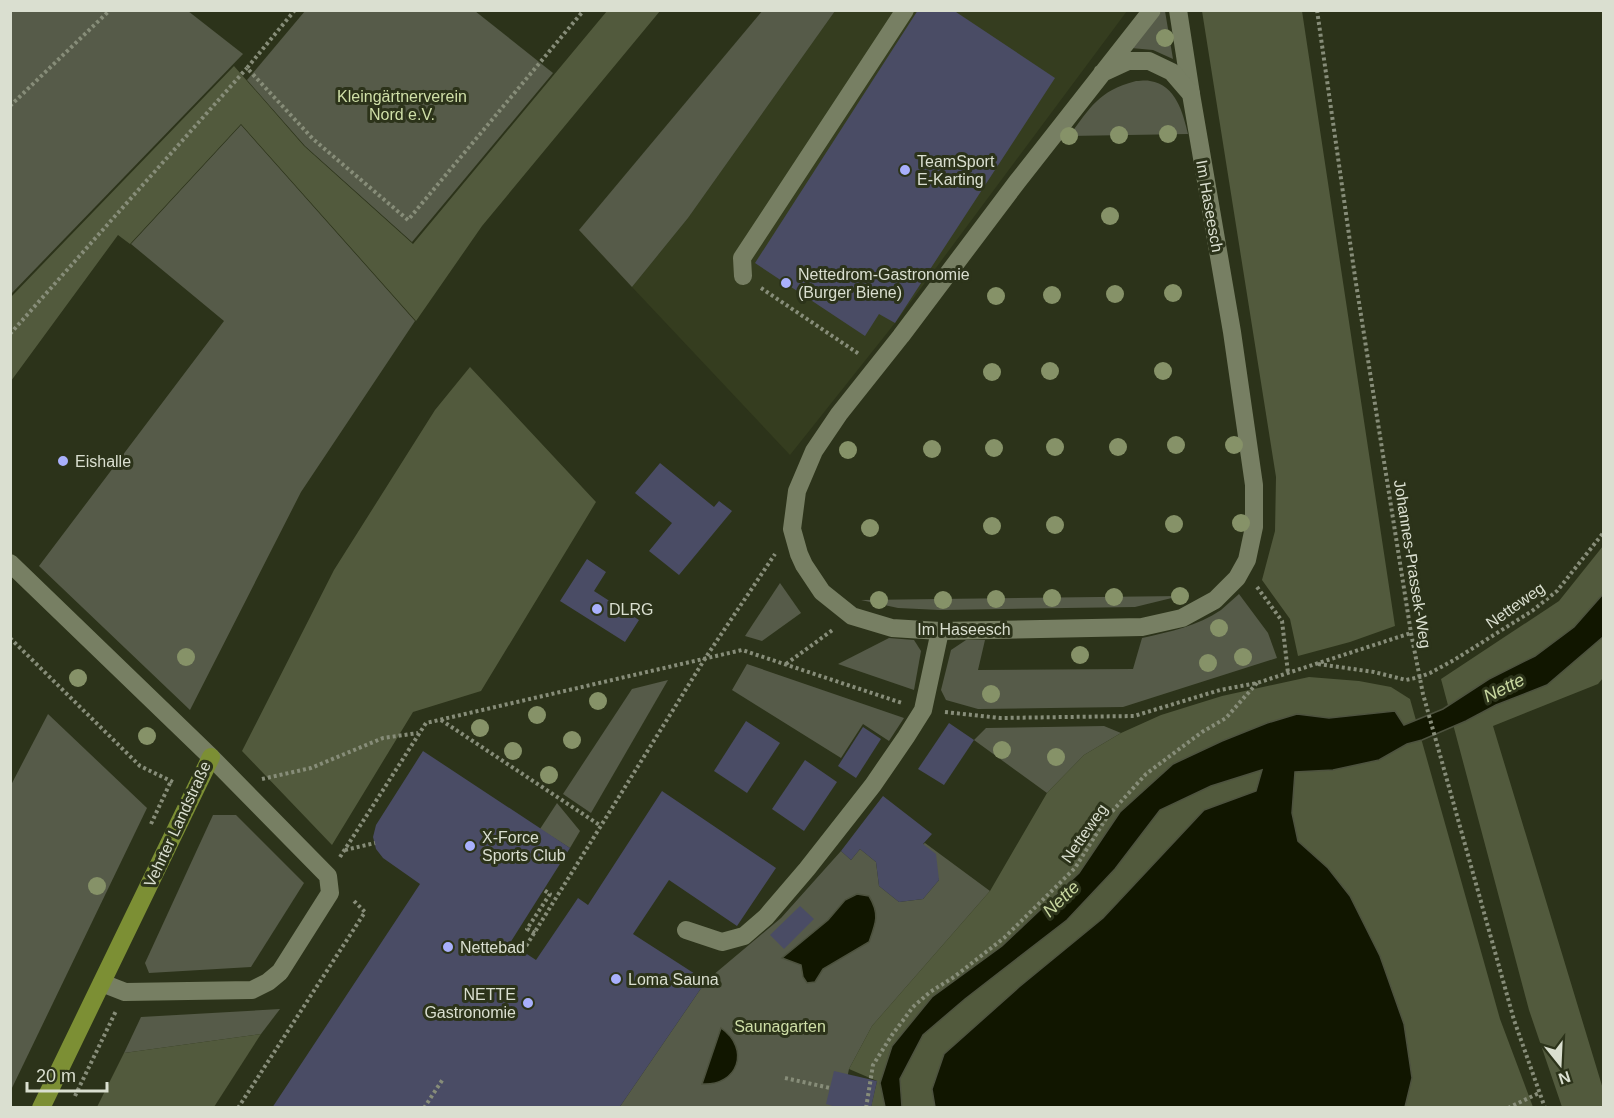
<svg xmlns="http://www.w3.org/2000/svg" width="1614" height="1118" viewBox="0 0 1614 1118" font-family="Helvetica,sans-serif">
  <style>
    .built { fill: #353d1f }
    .green { fill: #565b49 }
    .forest { fill: #525a3d }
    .water { fill: #111600; stroke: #4d523e; stroke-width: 1.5 }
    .building { fill: #4a4c65 }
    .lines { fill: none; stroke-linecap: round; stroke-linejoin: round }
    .path { stroke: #878d79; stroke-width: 4; stroke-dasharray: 3 3; stroke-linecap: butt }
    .minor { stroke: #777f63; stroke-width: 18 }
    .major { stroke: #7c8f34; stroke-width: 18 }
    .tree { fill: #869268 }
    .poi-dot { fill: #a9b0fc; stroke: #2c331a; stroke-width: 2 }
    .labels { text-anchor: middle; stroke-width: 6; stroke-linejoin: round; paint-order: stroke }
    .park-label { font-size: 16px; fill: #cfdfa7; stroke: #2c331a }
    .poi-label { font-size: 16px; fill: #dadfd0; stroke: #2c331a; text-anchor: start }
    .street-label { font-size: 16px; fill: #dadfd0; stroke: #2c331a }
    .water-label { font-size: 18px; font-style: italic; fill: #c8d7a0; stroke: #2c331a }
  </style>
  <rect width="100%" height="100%" fill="#2c331a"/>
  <polygon class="built" points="835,11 1127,11 895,323 790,455 632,287 688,218"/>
  <g class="green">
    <polygon points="11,10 188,11 243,54 11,294"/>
    <polygon points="763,10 835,11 688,218 632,287 579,230"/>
    <polygon points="305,11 475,11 553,73 412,242 305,146 247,80"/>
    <polygon points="1162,11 1165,11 1173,59 1153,50 1131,48"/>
    <path d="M1136,81C1140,81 1146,80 1150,81C1176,85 1183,113 1188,134L1069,136C1091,107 1098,91 1136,81Z"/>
    <polygon points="241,125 415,321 301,492 190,710 39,566 224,321 131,244"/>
    <polygon points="780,583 801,613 762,641 745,636"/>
    <path d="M1239,594L1268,633L1277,658L1123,707L978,709L946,700L941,690L951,650L966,640H985L978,670L1133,669L1142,638C1169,632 1198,626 1221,610C1227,605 1233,599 1239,594Z"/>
    <polygon points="1180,596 1135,607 940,610 898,608 861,600"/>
    <polygon points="889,638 914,640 921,651 914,690 838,664"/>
    <polygon points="747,664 904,718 889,741 863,724 841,758 732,690"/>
    <polygon points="668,680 591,813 563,794 632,689"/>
    <polygon points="48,714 147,808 11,1090 11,785"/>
    <polygon points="1104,726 1121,733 1084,755 1047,793 974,740 986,728"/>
    <polygon points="557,803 580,831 570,848 540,829"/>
    <polygon points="213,815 236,815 304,883 251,967 149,973 145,963"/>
    <polygon points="925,843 990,891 872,1026 849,1069 841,1107 619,1108 706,981 781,918 841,851 851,860 860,849 876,862 879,886 899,902 923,899 939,880 923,844"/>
    <polygon points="280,1009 261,1034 124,1053 141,1017"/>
  </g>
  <g class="forest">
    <polygon points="607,11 660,11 482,226 416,321 241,124 130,244 118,235 11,381 11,297 234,66 304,146 413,244"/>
    <polygon points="1202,11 1302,11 1395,626 1350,642 1298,656 1290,619 1262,580 1275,531 1276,477"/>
    <polygon points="470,367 596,502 481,691 413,712 332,845 242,751 334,570 435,410"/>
    <polygon points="1603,546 1603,678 1598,684 1493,726 1603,1089 1603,1107 1562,1107 1529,1010 1441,679 1559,601"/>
    <polygon points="1309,677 1359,681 1391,687 1410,699 1500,1019 1533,1107 1405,1107 1412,1078 1404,1024 1380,956 1350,896 1328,868 1298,841 1292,813 1204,810 1103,918 1019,987 932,1089 935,1107 871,1107 877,1081 849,1069 872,1026 990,891 1047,793 1084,755 1121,733 1161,715 1222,696"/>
    <polygon points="261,1034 214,1107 97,1107 124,1053"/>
  </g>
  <g class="water">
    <polygon points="1603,594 1603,637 1547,685 1496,705 1466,721 1422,740 1407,744 1379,760 1333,770 1295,772 1292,813 1298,841 1328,868 1350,896 1380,956 1404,1024 1412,1078 1405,1107 935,1107 932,1089 944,1054 1019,987 1103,918 1204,810 1256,791 1262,770 1211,786 1160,810 1115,869 1067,920 965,999 923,1035 900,1079 902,1107 885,1107 880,1083 892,1046 932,997 1002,946 1079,873 1120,812 1173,764 1222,741 1267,723 1297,714 1329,718 1395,711 1404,725 1443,709 1489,679 1535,656 1574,627"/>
    <path d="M857,894L869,896C880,914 876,923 869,942L823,969L815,982L807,983L803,977L801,965L782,958L828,920L845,900Z"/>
    <path d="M721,1028C751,1049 738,1086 702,1084Z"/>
  </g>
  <g class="building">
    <polygon points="918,10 953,10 1055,78 895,323 879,314 865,336 755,263"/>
    <polygon points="660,463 714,507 719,501 732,511 679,575 649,551 672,523 635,493"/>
    <polygon points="587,559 606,572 594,591 639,620 625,642 560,601"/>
    <polygon points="746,721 780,743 747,793 714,771"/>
    <polygon points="949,723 974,740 944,785 918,769"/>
    <polygon points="863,727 881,739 856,778 838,766"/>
    <polygon points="423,751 570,848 510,943 536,960 578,898 588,905 662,791 776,868 737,926 669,880 633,934 706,981 619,1108 272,1108 420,884 383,858 376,849 373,837 376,825"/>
    <polygon points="805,760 837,782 804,831 772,809"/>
    <polygon points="883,796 932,834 923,844 936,854 939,880 923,899 899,902 879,886 876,862 860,849 851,860 841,851"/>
    <polygon points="800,906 814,919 784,949 770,935"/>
    <polygon points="834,1071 877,1081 871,1108 839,1108 826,1104"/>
  </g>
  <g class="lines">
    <g class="path">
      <polyline points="295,10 247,68 313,139 408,220 584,10"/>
      <polyline points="1317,10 1355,277 1411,633 1423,694 1514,1020 1545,1108"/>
      <polyline points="10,106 110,10"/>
      <polyline points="761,288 859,354"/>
      <polyline points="10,334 247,68"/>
      <polyline points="1257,587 1282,621 1288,673"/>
      <polyline points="10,638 140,766 175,783"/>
      <polyline points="786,664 834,629"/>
      <polyline points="1318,664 1374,672 1406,680 1420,677 1430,673 1454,660 1532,611 1557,591 1604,532"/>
      <polyline points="945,712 1000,718 1134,716 1220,690 1257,683 1411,633"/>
      <polyline points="441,720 601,826"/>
      <polyline points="262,779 311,768 383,738 418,733"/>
      <polyline points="151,824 171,781"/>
      <polyline points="345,850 375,843"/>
      <polyline points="340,857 426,723 742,650 902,703"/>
      <polyline points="535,933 527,929 550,894 544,890"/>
      <polyline points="523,951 706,657 775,554"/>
      <polyline points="785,1078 830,1088"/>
      <polyline points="75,1096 116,1011"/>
      <polyline points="238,1108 365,912 352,899"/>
      <polyline points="424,1108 443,1079"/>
      <polyline points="866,1108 873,1065 892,1035 913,1007 930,992 954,977 1004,938 1075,868 1107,817 1146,774 1202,732 1226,718 1257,683"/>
      <polyline points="1508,1108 1539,1093"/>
    </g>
    <g class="minor">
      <polyline points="1178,10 1191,94"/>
      <polyline points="1102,73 1128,61 1149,61 1172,72 1191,94 1232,332 1254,485 1254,527 1247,560 1237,578 1215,600 1182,618 1142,627 940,631 892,628 852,616 822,592 804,565 799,554 792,529 797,491 814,451 839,414 901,336 1017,182 1152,10"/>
      <polyline points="743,276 742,258 905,10"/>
      <polyline points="10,563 211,757 328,876 330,893 280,972 268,982 252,990 125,992 102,983"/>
      <polyline points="686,930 722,942 744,936 766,917 807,869 873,785 906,737 923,710 940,631"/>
    </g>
    <polyline class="major" points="41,1108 211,757"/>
  </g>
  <g class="tree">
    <circle cx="1165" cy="38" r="9"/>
    <circle cx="1168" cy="134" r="9"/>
    <circle cx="1119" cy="135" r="9"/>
    <circle cx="1069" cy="136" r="9"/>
    <circle cx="1110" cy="216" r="9"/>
    <circle cx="1173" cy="293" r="9"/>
    <circle cx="1115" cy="294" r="9"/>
    <circle cx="1052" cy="295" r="9"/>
    <circle cx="996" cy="296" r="9"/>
    <circle cx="1050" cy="371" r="9"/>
    <circle cx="1163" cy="371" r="9"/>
    <circle cx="992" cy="372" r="9"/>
    <circle cx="1176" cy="445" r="9"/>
    <circle cx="1234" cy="445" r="9"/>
    <circle cx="1055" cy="447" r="9"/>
    <circle cx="1118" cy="447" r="9"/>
    <circle cx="994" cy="448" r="9"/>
    <circle cx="932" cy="449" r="9"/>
    <circle cx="848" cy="450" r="9"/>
    <circle cx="1241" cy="523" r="9"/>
    <circle cx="1174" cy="524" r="9"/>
    <circle cx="1055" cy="525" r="9"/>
    <circle cx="992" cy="526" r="9"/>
    <circle cx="870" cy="528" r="9"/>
    <circle cx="1180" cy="596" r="9"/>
    <circle cx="1114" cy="597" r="9"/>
    <circle cx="1052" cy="598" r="9"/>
    <circle cx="996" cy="599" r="9"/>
    <circle cx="879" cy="600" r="9"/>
    <circle cx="943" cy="600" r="9"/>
    <circle cx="1219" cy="628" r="9"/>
    <circle cx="1080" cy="655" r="9"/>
    <circle cx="186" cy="657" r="9"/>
    <circle cx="1243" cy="657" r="9"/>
    <circle cx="1208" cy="663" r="9"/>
    <circle cx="78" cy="678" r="9"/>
    <circle cx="991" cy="694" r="9"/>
    <circle cx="598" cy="701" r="9"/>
    <circle cx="537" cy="715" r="9"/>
    <circle cx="480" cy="728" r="9"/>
    <circle cx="147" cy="736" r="9"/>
    <circle cx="572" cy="740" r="9"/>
    <circle cx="1002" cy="750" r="9"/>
    <circle cx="513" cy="751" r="9"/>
    <circle cx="1056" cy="757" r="9"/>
    <circle cx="549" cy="775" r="9"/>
    <circle cx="97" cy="886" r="9"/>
  </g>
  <g class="poi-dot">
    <circle cx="905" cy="170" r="6"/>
    <circle cx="786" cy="283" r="6"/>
    <circle cx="63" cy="461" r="6"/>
    <circle cx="597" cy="609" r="6"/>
    <circle cx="470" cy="846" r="6"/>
    <circle cx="448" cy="947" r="6"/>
    <circle cx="616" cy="979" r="6"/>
    <circle cx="528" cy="1003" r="6"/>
  </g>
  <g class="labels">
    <g class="park-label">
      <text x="402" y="102">Kleingärtnerverein<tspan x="402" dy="18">Nord e.V.</tspan></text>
      <text x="780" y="1032">Saunagarten</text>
    </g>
    <g class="poi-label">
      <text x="917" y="167">TeamSport<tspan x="917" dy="18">E-Karting</tspan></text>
      <text x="798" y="280">Nettedrom-Gastronomie<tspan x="798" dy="18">(Burger Biene)</tspan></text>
      <text x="75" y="467">Eishalle</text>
      <text x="609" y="615">DLRG</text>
      <text x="482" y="843">X-Force<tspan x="482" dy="18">Sports Club</tspan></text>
      <text x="460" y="953">Nettebad</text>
      <text x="628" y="985">Loma Sauna</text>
      <text x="516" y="1000" text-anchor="end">NETTE<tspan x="516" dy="18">Gastronomie</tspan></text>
    </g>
    <g class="street-label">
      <text transform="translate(1210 206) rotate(80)" y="6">Im Haseesch</text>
      <text transform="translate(1413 564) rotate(81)" y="6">Johannes-Prassek-Weg</text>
      <text transform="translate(1515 605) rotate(-35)" y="6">Netteweg</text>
      <text x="964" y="635">Im Haseesch</text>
      <text transform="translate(177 824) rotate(-65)" y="6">Vehrter Landstraße</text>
      <text transform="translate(1084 833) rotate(-55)" y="6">Netteweg</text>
    </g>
    <g class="water-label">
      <text transform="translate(1504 688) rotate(-26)" y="6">Nette</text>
      <text transform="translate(1061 899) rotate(-44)" y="6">Nette</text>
    </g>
  </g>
  <rect width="1614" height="1118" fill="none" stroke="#dadfd0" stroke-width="24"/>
  <g transform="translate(1560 1064) rotate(162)" stroke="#2c331a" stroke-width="4.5" paint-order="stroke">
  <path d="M0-4.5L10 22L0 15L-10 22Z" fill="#dadfd0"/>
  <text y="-9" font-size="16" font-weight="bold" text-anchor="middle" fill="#dadfd0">N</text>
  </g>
  <path d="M27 1082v9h80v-9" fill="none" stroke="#dadfd0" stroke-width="3"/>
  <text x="36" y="1082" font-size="18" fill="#dadfd0" stroke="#2c331a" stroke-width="4.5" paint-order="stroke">20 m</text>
</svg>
